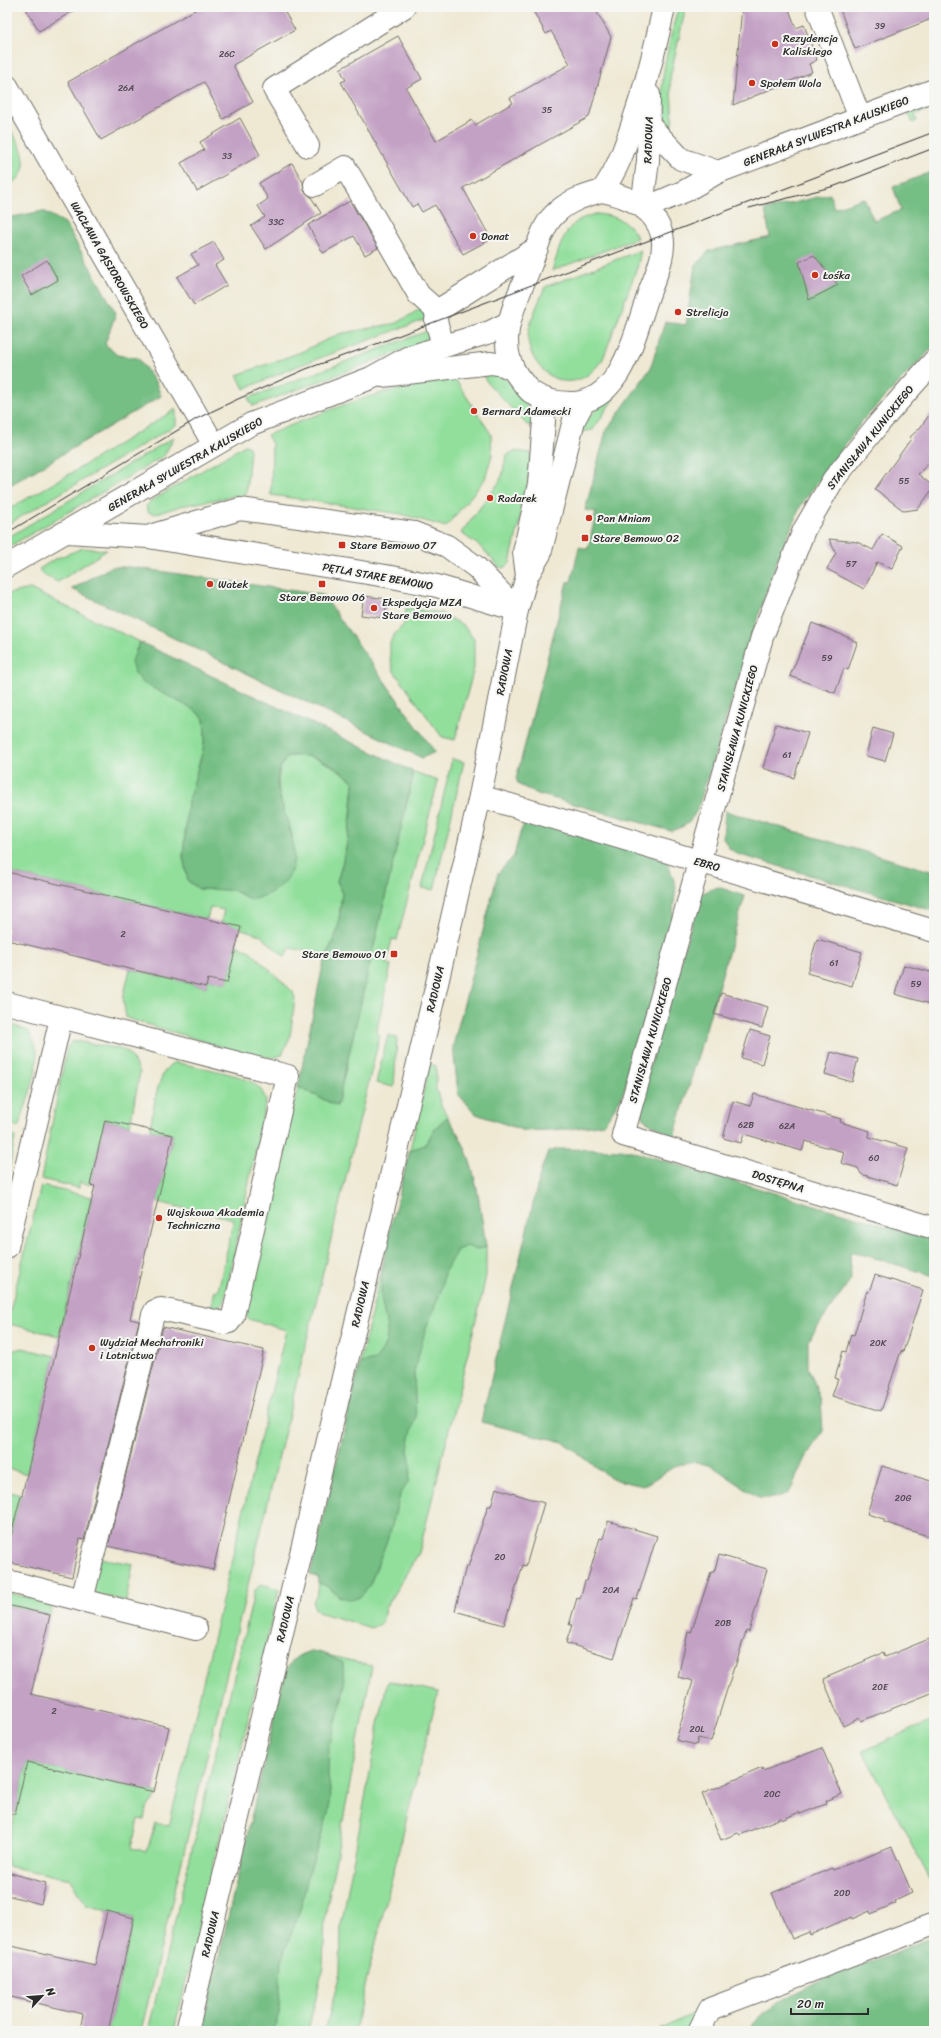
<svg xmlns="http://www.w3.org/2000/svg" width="941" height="2038" viewBox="0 0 941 2038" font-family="Sriracha,sans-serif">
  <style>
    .green { fill: #92df9c; stroke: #5e8564 }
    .forest { fill: #75be84; stroke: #507458 }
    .building { fill: #c3a1c5 }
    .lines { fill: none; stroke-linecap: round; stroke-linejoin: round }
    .minor-casing { stroke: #706e66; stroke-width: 24 }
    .major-casing { stroke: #706e66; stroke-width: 24 }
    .minor { stroke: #fff; stroke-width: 22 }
    .major { stroke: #fff; stroke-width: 22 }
    .tram { stroke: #2b2b2b; stroke-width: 1 }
    .poi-dot { fill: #c8321e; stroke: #f6f6f2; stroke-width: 1.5 }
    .labels { text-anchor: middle; stroke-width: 4; stroke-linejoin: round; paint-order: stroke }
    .number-label { font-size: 9px; fill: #514852 }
    .poi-label { font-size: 11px; fill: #2b2b2b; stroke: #f6f6f2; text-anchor: start }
    .street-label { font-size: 11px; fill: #2b2b2b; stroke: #f6f6f2 }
  </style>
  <rect width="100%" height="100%" fill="#f6f6f2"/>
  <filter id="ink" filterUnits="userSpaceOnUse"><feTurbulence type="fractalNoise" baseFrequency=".025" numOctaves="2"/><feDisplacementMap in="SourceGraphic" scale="8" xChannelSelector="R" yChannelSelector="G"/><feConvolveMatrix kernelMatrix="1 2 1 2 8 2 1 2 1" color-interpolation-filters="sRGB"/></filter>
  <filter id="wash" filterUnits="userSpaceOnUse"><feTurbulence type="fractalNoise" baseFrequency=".012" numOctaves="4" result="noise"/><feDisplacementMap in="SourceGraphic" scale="16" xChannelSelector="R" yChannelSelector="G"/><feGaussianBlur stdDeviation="0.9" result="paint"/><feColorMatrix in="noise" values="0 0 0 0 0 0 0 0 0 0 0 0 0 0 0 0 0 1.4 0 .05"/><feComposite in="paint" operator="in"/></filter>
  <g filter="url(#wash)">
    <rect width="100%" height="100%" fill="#efe9d4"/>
    <g class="green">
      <path d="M678,7H686L670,78L673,118L670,134C652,97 669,45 678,7Z"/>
      <polygon points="934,104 934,108 915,115 917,121 913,123 908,113"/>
      <path d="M7,124C16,140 32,158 20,176C17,180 12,184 7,184Z"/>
      <path d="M596,214C613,215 631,221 637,238L552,271C561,244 564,220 596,214Z"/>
      <path d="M641,250L638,265L603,359C596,368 588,377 577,380C552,388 528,360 528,337C528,323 540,300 545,287Z"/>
      <polygon points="420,309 426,314 427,319 298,366 244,389 237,375 301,352 339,334 397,323"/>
      <polygon points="430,330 428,339 425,342 253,406 248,398"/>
      <path d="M483,372C487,373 492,373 496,374C513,380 532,408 534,425H527L486,381Z"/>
      <path d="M455,379L491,434L492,455L485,479L446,527L401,514L271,495L272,444L267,435C333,408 384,387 455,379Z"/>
      <path d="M616,395L593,430L580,432C592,408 597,411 616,395Z"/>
      <polygon points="176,409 176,425 7,525 7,510 73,472"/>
      <polygon points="174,437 164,456 7,548 7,538"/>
      <polygon points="245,445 249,447 250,451 246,494 181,506 155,514 148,512 146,506 151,501"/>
      <polygon points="514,451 531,453 527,490 510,563 506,567 500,568 481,547 461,533 498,484 502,476 506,456"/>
      <polygon points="83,548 107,550 58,582 43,575 39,569 55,559"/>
      <path d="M30,589L140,642L135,652L204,718L205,735L203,750L188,802L183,857L188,881L199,889L233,890L251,900L293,837C285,811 267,780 288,756C294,756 301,755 307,756C323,759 344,771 354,783C351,817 348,849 337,881L342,892L338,929L327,955L290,948L285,957L260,935L221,922L224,910L210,907L207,919L7,872V594Z"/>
      <polygon points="406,608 441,613 463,625 474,639 474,668 455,740 442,737 393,670 390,656 390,643 393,636 404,624"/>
      <polygon points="452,759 464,762 434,890 422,888"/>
      <polygon points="412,771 438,781 397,940 392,939 386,964 391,965 376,1034 380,1035 141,2031 108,2031 134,1918 86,1905 71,1879 7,1866 7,1848 27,1762 159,1793 146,1809 144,1820 138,1819 132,1848 147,1852 155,1823 169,1826 286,1330 248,1319 244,1307 298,1087 337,1106 412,780"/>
      <polygon points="236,945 250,951 293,992 295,998 290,1037 282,1055 273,1058 243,1053 126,1018 123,998 130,969 206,987 208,979 227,983"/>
      <path d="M7,1023L28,1031C32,1038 36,1045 37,1053C39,1071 24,1111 18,1128L7,1119Z"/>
      <polygon points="388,1035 397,1038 394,1087 376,1083"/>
      <polygon points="75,1041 121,1049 128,1052 140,1072 130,1125 105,1120 90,1185 80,1182 79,1188 41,1179 67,1048 71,1042"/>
      <path d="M175,1062C194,1067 239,1073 253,1083C260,1087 263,1092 266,1100L224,1303L212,1312H210L215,1290L218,1291L234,1219L157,1202L173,1135L150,1130C153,1112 157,1068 175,1062Z"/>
      <path d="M430,1064L436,1066V1088L441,1105L462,1142L468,1156L477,1189L486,1247V1275L482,1295L419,1553L385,1608L382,1623L371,1628L318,1612C309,1602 315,1600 318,1591C319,1587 318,1581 318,1577L310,1575Z"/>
      <polygon points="7,1131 15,1137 7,1179"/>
      <polygon points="41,1186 92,1197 59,1336 9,1324 9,1315"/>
      <polygon points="22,1348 55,1356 27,1474 7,1468 7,1366 11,1351"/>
      <polygon points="7,1491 21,1495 7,1551"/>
      <polygon points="100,1558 133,1564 126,1601 96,1594 92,1587"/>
      <polygon points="261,1584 279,1589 174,2031 148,2031 255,1590"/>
      <polygon points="7,1593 52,1603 50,1615 7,1605"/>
      <path d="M312,1651L372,1666L325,1917L323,1967L308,2031H202L283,1680C290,1662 292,1657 312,1651Z"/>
      <polygon points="389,1681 438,1692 354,2031 325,2031 340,1973 341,1926 386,1687"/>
      <polygon points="934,1720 934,1887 863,1751"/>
      <polygon points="696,2012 686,2031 658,2031"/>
    </g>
    <g class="forest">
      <path d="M934,171V346L862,421L801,505L779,555L765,595L698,808C692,820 685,828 671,831L538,794L519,785L516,779L567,582H571L579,547L588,549L596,512L585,510L606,431L650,369L665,322L686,325L695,266L709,251L770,237L765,210L830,194L834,208L864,198L874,221L901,210L893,187Z"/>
      <polygon points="43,211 65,223 116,313 105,344 117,355 138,358 156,383 161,396 7,487 7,218"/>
      <polygon points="111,567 131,567 323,595 435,752 422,758 72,589"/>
      <path d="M140,642L412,771V780L337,1106L298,1087L323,965L338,929L342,892L337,881C348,849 352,816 354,783C344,771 322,759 307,756C301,755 294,756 288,756C284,761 279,768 278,775C275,787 281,800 284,811C299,854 303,886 251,900L233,890L199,889L188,881L183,857L188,802L203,750L205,735L204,718L193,709L143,683L135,673L131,663Z"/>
      <polygon points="725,811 934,872 934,911 737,854 729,848 723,838"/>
      <polygon points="541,821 667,861 676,886 672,921 644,1035 621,1098 604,1124 571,1129 525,1131 476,1114 458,1094 453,1046 498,873 514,856 520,833 525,822"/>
      <polygon points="718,887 745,896 674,1137 645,1120 638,1108 700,894"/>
      <path d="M447,1117C476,1154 479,1202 486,1247L476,1250L467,1246L457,1250L444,1273L441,1291L425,1331L414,1372L416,1419L411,1433L408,1449L411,1465L409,1481L400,1495L390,1533L369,1587L360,1597L351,1600L340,1597L327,1586L318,1583V1577L310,1575L360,1363L375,1360C398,1335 381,1318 381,1291C382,1246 400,1194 410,1150L425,1145L435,1128Z"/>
      <polygon points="558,1149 628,1150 934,1240 934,1276 865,1255 850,1253 851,1279 808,1341 808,1367 821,1400 823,1431 805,1458 789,1493 775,1498 759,1498 712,1466 696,1462 677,1465 643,1486 612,1479 563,1442 481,1422 541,1170 548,1152"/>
      <path d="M312,1651L325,1654L343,1663L344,1685L341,1705L329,1746L328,1774L331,1798L328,1814L308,1876L301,1907L281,1961L279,2013L274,2031H202L283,1680C290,1662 292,1656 312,1651Z"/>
      <polygon points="934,1936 934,2031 748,2031 759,2016 787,1997 826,1977 880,1959"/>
    </g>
    <g id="blocks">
      <g class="building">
        <polygon points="25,7 80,7 39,31"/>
        <polygon points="200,7 282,7 295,30 233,65 253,102 223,119 204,82 101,140 68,82"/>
        <polygon points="531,7 594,7 611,37 589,117 463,188 491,239 463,254 435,205 422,212 417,204 412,207 341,82 346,80 340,69 398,36 422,79 406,88 436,141 472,120 475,125 513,103 510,98 570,64 551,31 546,34"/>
        <polygon points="742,7 788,7 796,28 804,25 817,60 809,64 812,72 733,105"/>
        <polygon points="839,7 934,7 934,18 855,49"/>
        <polygon points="240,118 260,155 197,191 181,163 204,150 200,142"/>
        <polygon points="292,163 303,182 304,191 311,197 321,213 266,249 251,226 265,217 258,206 268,199 259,183"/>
        <polygon points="350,201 378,248 365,255 354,236 323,253 308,225"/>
        <polygon points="214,242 224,260 215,265 227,285 194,305 177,277 198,265 191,254"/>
        <polygon points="814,255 838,285 809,300 799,262"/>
        <polygon points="47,260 58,280 32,295 21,276"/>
        <polygon points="934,408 934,458 918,474 934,487 918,509 904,511 875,489 911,439 910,437 920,428"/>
        <polygon points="882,534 903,546 892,569 877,562 864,589 827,569 836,553 829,539 857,542 873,550"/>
        <polygon points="364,596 388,599 384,618 361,615"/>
        <polygon points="812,623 850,638 857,643 848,670 844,668 835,693 790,676"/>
        <polygon points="776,724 808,733 794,778 763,768"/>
        <polygon points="873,728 893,734 885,761 866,756"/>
        <polygon points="7,872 241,927 227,983 208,979 206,987 7,940"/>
        <polygon points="817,939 862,952 852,986 807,973"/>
        <polygon points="904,965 934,973 934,1005 895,994"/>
        <polygon points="721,993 768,1007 762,1028 714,1014"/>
        <polygon points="750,1030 770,1036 762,1064 741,1058"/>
        <polygon points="831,1052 858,1059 852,1082 825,1074"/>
        <polygon points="754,1094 841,1119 840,1122 870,1131 869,1137 908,1148 897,1185 861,1174 858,1168 841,1163 844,1152 805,1141 802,1151 744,1134 741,1143 723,1138 733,1101 750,1106"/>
        <polygon points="105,1120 173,1135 130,1319 139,1321 84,1540 80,1539 72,1577 7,1562 7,1551 21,1495 22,1495 95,1186 90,1185"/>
        <polygon points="875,1275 923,1290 903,1352 901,1351 881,1411 832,1396 838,1379 835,1378 843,1351 846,1352 851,1334 854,1335 867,1291 869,1292"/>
        <polygon points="163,1327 264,1350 213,1570 108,1546"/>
        <polygon points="882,1466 934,1482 934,1538 884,1522 884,1519 867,1514"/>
        <polygon points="496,1488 544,1503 526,1566 523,1565 504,1625 455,1611 466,1566 468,1567 488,1506 491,1506"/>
        <polygon points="608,1521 657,1536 637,1599 634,1598 614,1658 566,1643 572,1625 569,1625 577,1598 580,1599 585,1581 587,1581 600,1538 603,1539"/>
        <polygon points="719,1555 767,1569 749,1632 746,1631 735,1667 734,1667 711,1741 698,1738 696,1745 676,1740 693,1681 678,1677 688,1632 691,1633 711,1572 714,1572"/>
        <polygon points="7,1605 50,1615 31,1694 169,1727 154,1792 27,1762 15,1814 7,1814"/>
        <polygon points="934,1637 934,1692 861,1721 860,1718 843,1726 823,1679 883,1653 885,1657"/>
        <polygon points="822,1748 842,1794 825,1801 826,1804 800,1814 799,1812 782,1820 781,1818 740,1835 738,1833 721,1840 702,1794 762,1768 763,1771"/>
        <polygon points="892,1847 912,1893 895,1901 896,1903 871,1914 870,1911 852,1919 851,1917 810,1935 809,1932 792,1939 772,1893 832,1868 833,1870"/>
        <polygon points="7,1872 46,1883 41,1904 7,1895"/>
        <polygon points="107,1911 134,1918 108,2031 80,2031 83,2014 7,1996 7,1945 95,1965"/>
      </g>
    </g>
  </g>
  <g filter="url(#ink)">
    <use href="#blocks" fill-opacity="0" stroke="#706e66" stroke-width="1"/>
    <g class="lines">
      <g class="minor-casing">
        <g id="minor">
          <polyline points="817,7 860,118"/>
          <polyline points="7,86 214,445"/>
          <polyline points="649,125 681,159 718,172"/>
          <polyline points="308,146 274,89 404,7"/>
          <polyline points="315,185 345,167 419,295 437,311"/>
          <polyline points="645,208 685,191 718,172 934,90"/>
          <polyline points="443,345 436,321 437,311 537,248"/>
          <polyline points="934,361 880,422 833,480 804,530 762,637 623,1135 934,1228"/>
          <polyline points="382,376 491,363 503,365 514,370"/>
          <polyline points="67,532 148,537 392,577 437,586 517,610"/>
          <polyline points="153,535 240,509 414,533 447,546 476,567 516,609"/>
          <polyline points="7,566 251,424 371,378 409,357 490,332 508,323"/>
          <polyline points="480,796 934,931"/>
          <polyline points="7,1003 288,1076 233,1316 229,1322 224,1323 161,1309 155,1311 153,1315 82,1600"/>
          <polyline points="7,1247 61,1018"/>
          <polyline points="7,1581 196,1629"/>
          <polyline points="699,2031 710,2009 934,1924"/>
        </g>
      </g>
      <g class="major-casing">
        <g id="major">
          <path d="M602,191C627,196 655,207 662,235C667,255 653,280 647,299C634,336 621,403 571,403C556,403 543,400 531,392C526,388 523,382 519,378C492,342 517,301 531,264C536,250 543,225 554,215C567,201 584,196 602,191Z"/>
          <path d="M602,191C618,169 626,145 634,119C647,82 656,45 664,7"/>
          <polyline points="642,206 648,161 649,95"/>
          <polyline points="527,576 524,552 539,484 544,421 543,399"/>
          <polyline points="187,2031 435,992 480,796 517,610 527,576 540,554 574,420 583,403"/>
        </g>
      </g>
      <use href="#minor" class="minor"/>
      <use href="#major" class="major"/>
      <g class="tram">
        <polyline points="749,208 835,186 934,148"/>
        <polyline points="7,533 198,418 238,399 306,369 379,343 934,132"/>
      </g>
    </g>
  </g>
  <g class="poi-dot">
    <circle cx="775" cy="44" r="4"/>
    <circle cx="752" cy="83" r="4"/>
    <circle cx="473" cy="236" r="4"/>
    <circle cx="815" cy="275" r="4"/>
    <circle cx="678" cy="312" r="4"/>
    <circle cx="474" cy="411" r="4"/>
    <circle cx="490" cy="498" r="4"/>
    <circle cx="589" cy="518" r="4"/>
    <rect x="581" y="534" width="8" height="8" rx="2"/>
    <rect x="338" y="541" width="8" height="8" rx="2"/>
    <circle cx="210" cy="584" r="4"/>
    <rect x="318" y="580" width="8" height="8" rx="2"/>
    <circle cx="374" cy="608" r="4"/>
    <rect x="390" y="950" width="8" height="8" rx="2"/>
    <circle cx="159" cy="1218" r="4"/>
    <circle cx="92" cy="1348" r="4"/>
  </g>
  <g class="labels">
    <g class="number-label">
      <text x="880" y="29">39</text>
      <text x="227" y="57">26C</text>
      <text x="126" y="91">26A</text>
      <text x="547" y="113">35</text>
      <text x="227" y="159">33</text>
      <text x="276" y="225">33C</text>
      <text x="904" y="484">55</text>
      <text x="851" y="567">57</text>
      <text x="827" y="661">59</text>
      <text x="787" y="758">61</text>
      <text x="123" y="937">2</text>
      <text x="834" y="966">61</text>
      <text x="916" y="987">59</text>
      <text x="746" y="1128">62B</text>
      <text x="787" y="1129">62A</text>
      <text x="874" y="1161">60</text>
      <text x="878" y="1346">20K</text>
      <text x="903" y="1501">20G</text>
      <text x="500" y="1560">20</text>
      <text x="611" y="1593">20A</text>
      <text x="723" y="1626">20B</text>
      <text x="880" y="1690">20E</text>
      <text x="54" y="1714">2</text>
      <text x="697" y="1732">20L</text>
      <text x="772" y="1797">20C</text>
      <text x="842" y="1896">20D</text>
    </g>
    <g class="poi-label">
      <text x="783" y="42">Rezydencja<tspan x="783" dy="13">Kaliskiego</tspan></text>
      <text x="760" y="87">Społem Wola</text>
      <text x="481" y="240">Donat</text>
      <text x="823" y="279">Łośka</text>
      <text x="686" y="316">Strelicja</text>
      <text x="482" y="415">Bernard Adamecki</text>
      <text x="498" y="502">Radarek</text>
      <text x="597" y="522">Pan Mniam</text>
      <text x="593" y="542">Stare Bemowo 02</text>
      <text x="350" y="549">Stare Bemowo 07</text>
      <text x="218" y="588">Watek</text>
      <text x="322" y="601" text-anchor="middle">Stare Bemowo 06</text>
      <text x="382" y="606">Ekspedycja MZA<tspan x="382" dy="13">Stare Bemowo</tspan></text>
      <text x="386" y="958" text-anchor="end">Stare Bemowo 01</text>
      <text x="167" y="1216">Wojskowa Akademia<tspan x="167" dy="13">Techniczna</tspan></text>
      <text x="100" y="1346">Wydział Mechatroniki<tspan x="100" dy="13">i Lotnictwa</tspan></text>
    </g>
    <g class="street-label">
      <text transform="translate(826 131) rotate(-21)" y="4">GENERAŁA SYLWESTRA KALISKIEGO</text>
      <text transform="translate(648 140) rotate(-88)" y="4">RADIOWA</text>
      <text transform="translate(110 265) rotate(60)" y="4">WACŁAWA GĄSIOROWSKIEGO</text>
      <text transform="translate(870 437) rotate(-51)" y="4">STANISŁAWA KUNICKIEGO</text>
      <text transform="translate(185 464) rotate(-30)" y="4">GENERAŁA SYLWESTRA KALISKIEGO</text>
      <text transform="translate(378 576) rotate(10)" y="4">PĘTLA STARE BEMOWO</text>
      <text transform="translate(504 672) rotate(-79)" y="4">RADIOWA</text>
      <text transform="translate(737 728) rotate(-75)" y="4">STANISŁAWA KUNICKIEGO</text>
      <text transform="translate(707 864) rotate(16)" y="4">EBRO</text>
      <text transform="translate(435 989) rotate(-77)" y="4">RADIOWA</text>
      <text transform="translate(650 1040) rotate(-74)" y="4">STANISŁAWA KUNICKIEGO</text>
      <text transform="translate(778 1181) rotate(17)" y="4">DOSTĘPNA</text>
      <text transform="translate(360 1304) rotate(-77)" y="4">RADIOWA</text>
      <text transform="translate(285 1619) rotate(-77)" y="4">RADIOWA</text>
      <text transform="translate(210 1934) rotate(-77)" y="4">RADIOWA</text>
    </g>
  </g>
  <rect width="941" height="2038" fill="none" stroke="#f6f6f2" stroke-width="24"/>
  <g transform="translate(42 1996) rotate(64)" stroke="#f6f6f2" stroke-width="3" paint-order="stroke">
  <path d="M0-3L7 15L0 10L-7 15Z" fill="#2b2b2b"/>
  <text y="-6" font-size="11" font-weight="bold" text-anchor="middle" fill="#2b2b2b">N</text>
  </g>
  <path d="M791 2008v6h77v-6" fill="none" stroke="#2b2b2b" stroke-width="2"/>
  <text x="797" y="2008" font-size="12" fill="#2b2b2b" stroke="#f6f6f2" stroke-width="3" paint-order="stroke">20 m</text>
</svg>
